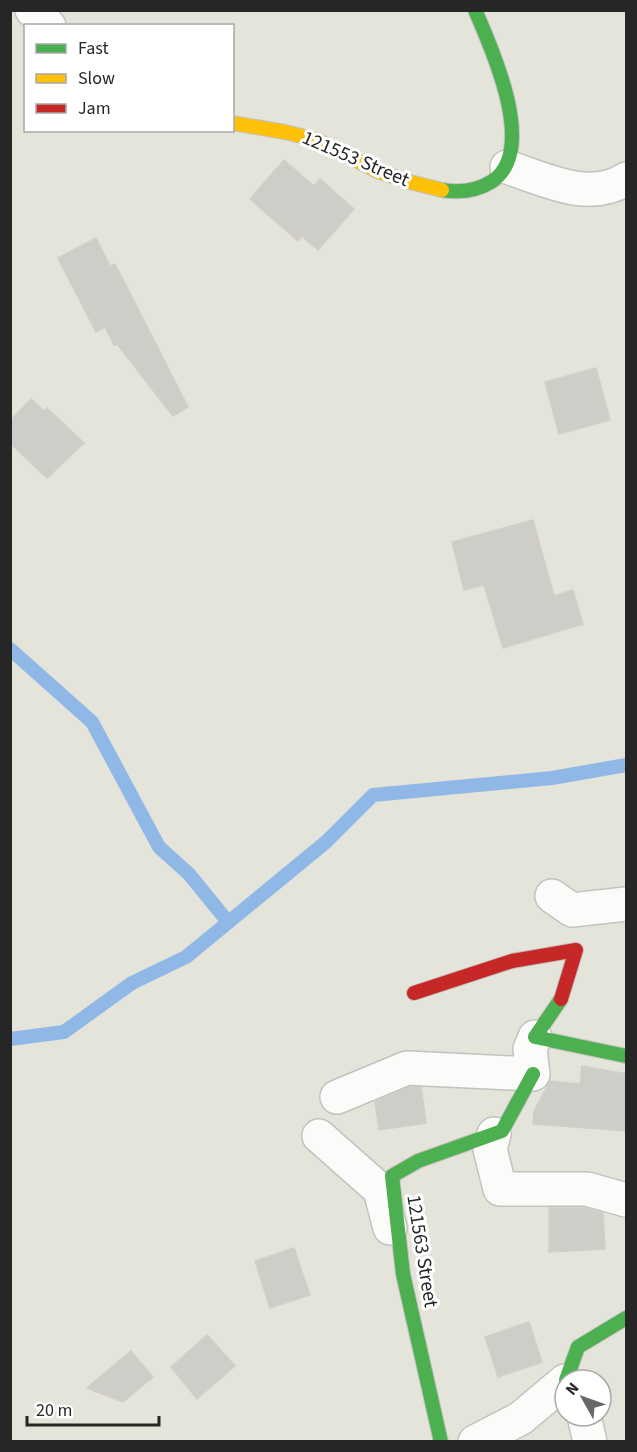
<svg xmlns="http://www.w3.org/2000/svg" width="637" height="1452" viewBox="0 0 637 1452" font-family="'Source Sans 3',sans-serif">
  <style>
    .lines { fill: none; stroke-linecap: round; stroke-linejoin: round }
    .stream { stroke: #8fb8e7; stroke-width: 14 }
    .building { fill: #cecdc7; stroke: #d0cfc8; stroke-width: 1.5 }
    .street-casing { stroke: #c3c2c1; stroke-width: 36 }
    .fast-casing { stroke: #c3c2c1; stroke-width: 16 }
    .slow-casing { stroke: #c3c2c1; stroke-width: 16 }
    .jam-casing { stroke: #c3c2c1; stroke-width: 16 }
    .street { stroke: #fbfbfa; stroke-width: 33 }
    .fast { stroke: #4caf50; stroke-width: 14 }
    .slow { stroke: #ffc107; stroke-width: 14 }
    .jam { stroke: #c62828; stroke-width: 14 }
    .labels { text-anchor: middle; stroke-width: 6; stroke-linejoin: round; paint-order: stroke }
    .street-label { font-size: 20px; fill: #262626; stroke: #fff }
  </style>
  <rect width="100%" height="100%" fill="#e5e4db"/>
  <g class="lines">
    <g class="stream">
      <polyline points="10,649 92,722 159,847 189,874 228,922"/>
      <polyline points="10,1039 64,1032 132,983 186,957 326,842 373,795 552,778 626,765"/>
    </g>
  </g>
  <g class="building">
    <polygon points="284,160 314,186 320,179 354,209 318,250 302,236 298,241 250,199"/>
    <polygon points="96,238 110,266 115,264 188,407 173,416 117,344 114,345 105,327 96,332 58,258"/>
    <polygon points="596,368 610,420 559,434 545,382"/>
    <polygon points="31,399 44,411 47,408 84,443 47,478 10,443 10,421"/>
    <polygon points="533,520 554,596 573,590 583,624 503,648 484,585 464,590 452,542"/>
    <polygon points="582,1066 627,1074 627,1131 533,1124 534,1111 550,1081 580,1084"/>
    <polygon points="410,1087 421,1087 426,1123 379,1130 375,1102"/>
    <polygon points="549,1208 584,1208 603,1213 605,1249 549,1252"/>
    <polygon points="294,1248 310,1295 270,1308 255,1261"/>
    <polygon points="529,1322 542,1362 498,1377 485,1337"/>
    <polygon points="207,1335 235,1366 197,1399 171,1367"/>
    <polygon points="131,1351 153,1377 123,1402 87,1388"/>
  </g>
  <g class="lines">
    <g class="street-casing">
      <g id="street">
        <polyline points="32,10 49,26"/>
        <path d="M507,167C544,179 589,203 626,179"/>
        <polyline points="552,896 572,910 626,904"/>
        <polyline points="337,1097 407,1068 533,1074 530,1049 535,1037"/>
        <polyline points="494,1134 490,1149 500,1189 587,1189 626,1200"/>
        <polyline points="319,1136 380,1190 390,1228"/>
        <polyline points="584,1416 590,1442"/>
        <polyline points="475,1442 521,1418 565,1381"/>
      </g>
    </g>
    <g class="fast-casing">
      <g id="fast">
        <path d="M442,190C459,193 476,191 491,182C539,152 492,49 475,10"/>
        <polyline points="561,999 535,1037 626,1056"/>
        <polyline points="566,1380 578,1347 626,1318"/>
        <polyline points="441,1442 403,1274 392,1176 418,1161 502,1131 533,1074"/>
      </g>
    </g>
    <g class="slow-casing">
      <polyline id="slow" points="232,123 285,132 317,140 377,171 410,182 442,190"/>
    </g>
    <g class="jam-casing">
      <polyline id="jam" points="414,993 512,961 576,950 561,999"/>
    </g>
    <use href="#street" class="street"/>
    <use href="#fast" class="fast"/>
    <use href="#slow" class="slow"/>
    <use href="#jam" class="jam"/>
  </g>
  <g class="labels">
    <g class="street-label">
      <text transform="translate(356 158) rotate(23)" y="7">121553 Street</text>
      <text transform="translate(423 1251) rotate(81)" y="7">121563 Street</text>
    </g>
  </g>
  <rect width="637" height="1452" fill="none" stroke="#262626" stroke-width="24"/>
  <rect x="24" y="24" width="210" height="108" fill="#ffffff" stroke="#a8a8a8" stroke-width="1.5"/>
  <rect x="36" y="44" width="30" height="9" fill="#4caf50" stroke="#a8a8a8" stroke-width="1.5"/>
  <text x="78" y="54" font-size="18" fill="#262626">Fast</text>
  <rect x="36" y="74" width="30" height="9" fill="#ffc107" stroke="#a8a8a8" stroke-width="1.5"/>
  <text x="78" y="84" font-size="18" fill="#262626">Slow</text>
  <rect x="36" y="104" width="30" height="9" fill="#c62828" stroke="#a8a8a8" stroke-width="1.5"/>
  <text x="78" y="114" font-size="18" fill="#262626">Jam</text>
  <g transform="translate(583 1398) rotate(310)"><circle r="28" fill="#ffffff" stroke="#a8a8a8" stroke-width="1.5"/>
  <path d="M0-4.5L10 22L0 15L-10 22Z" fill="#696865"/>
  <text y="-9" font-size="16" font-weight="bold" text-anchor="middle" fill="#262626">N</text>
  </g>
  <path d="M27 1416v9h132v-9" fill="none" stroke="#262626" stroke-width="3"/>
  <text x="36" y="1416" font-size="18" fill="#262626" stroke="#ffffff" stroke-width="4.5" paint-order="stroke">20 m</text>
</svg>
